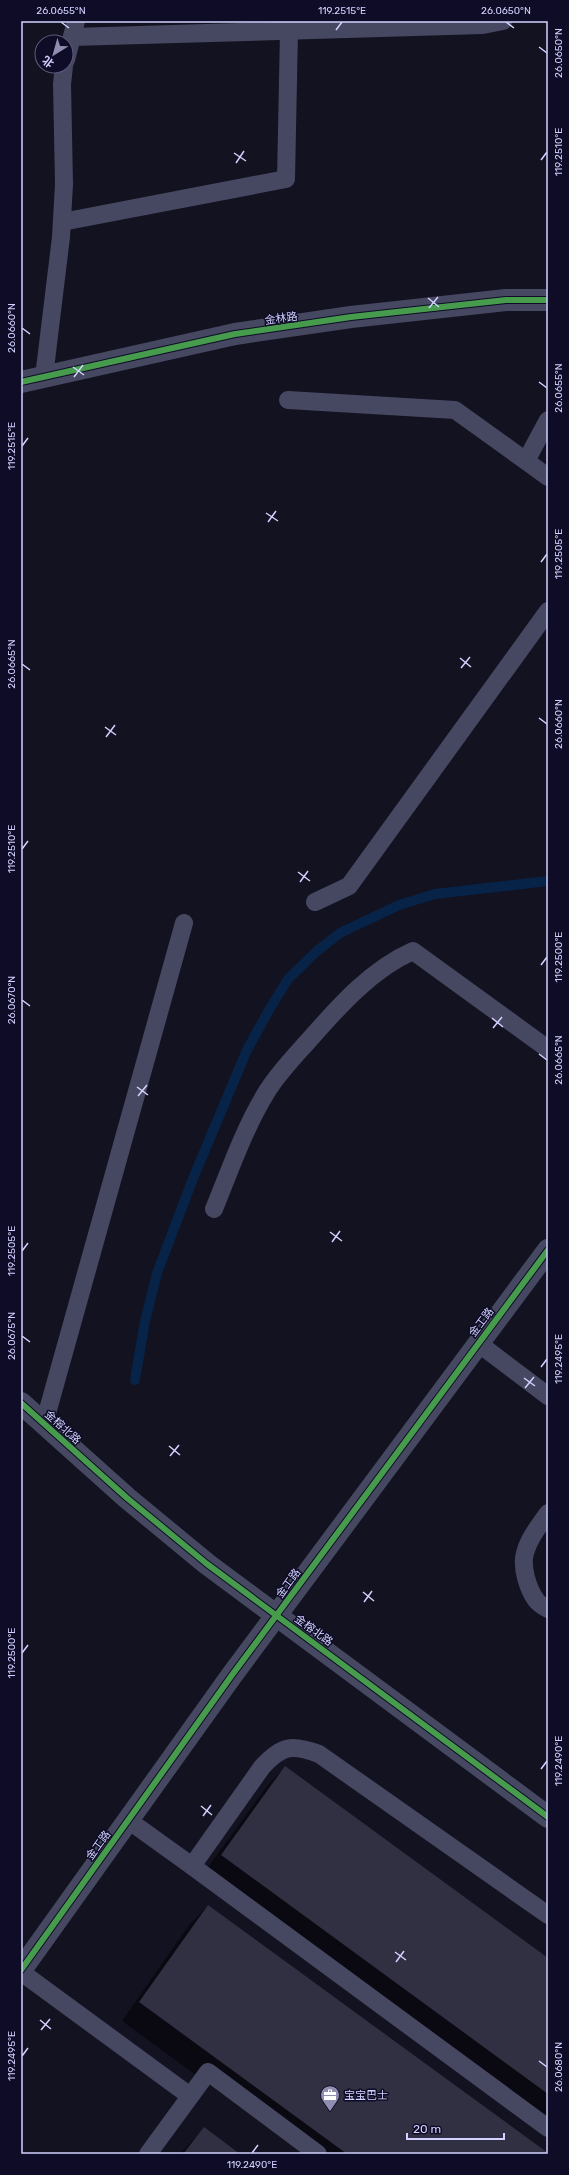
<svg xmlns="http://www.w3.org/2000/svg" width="569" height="2175" viewBox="0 0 569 2175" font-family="Rubik,'Noto Sans SC',sans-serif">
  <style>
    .shadow { fill: #0007 }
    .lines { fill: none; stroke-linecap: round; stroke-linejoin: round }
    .stream { stroke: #072347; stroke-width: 10 }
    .building { fill: #313042 }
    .service { stroke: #464761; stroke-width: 18 }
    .tertiary { stroke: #464761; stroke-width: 22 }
    .cycleway-casing { stroke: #0e0c26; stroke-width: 8 }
    .cycleway { stroke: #469c4c; stroke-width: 6 }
    .ticks { fill: none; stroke: #d2d1ff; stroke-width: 1.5 }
    .labels { text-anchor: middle; stroke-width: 3; stroke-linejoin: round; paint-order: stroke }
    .street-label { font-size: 11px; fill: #d2d1ff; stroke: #0e0c26 }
    .poi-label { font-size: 11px; fill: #d2d1ff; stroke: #0e0c26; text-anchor: start }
    .neatline { fill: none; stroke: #d2d1ff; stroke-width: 1.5 }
    .ticks-label { font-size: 10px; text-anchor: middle; fill: #d2d1ff }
  </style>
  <rect width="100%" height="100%" fill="#131220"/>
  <g class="shadow">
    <polygon points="285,1767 548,1959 548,2125 203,1874 267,1786"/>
    <polygon points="208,1906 547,2154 304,2154 122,2021 189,1925"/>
    <polygon points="204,2128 238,2154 180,2154"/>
  </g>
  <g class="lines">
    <polyline class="stream" points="135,1380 145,1321 157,1273 194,1176 247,1050 269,1010 288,979 317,951 340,933 399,905 435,894 548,881"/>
  </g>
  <g class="building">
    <polygon points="285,1766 548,1958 548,2094 221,1855"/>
    <polygon points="208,1905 548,2153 548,2154 347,2154 139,2002"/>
    <polygon points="204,2127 240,2154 183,2154"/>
  </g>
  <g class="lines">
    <g class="service">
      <polyline points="72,37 483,25 503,21"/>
      <polyline points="66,60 76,21"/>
      <polyline points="62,222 286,179 289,31"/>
      <polyline points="44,377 61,237 64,184 62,84 64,66"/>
      <polyline points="288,400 455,410 526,461"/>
      <polyline points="548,420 526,461 548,477"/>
      <polyline points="315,902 349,886 548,611"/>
      <path d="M214,1209C230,1170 244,1129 266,1093C278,1073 295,1056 310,1039C340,1005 372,969 413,951L548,1049"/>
      <polyline points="478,1343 548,1396"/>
      <polyline points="44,1424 184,923"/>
      <path d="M548,1513C539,1526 529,1538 525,1553C521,1567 528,1589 536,1600C539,1604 544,1607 548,1609"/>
      <polyline points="128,1820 192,1866"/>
      <path d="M548,1915L319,1754C292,1744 282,1745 262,1767L192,1866L548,2128"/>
      <polyline points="21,1972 190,2096"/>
      <polyline points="148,2154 208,2072 318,2154"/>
    </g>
    <g class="tertiary">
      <polyline points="21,382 235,334 351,317 506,300 548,300"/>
      <polyline points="21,1403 127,1498 207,1564 548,1817"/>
      <polyline points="21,1970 232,1675 548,1250"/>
    </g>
    <g class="cycleway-casing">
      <g id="cycleway">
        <polyline points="21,382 235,334 351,317 506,300 548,300"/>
        <polyline points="21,1403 127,1498 207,1564 548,1817"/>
        <polyline points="21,1970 232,1675 548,1250"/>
      </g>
    </g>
    <use href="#cycleway" class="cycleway"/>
  </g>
  <path class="ticks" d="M61,22L69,28M506,22L514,28M336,30L342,22M539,47L547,53M234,153L246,161M541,160L547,152M236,163L244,151M428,298L439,307M429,308L438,297M22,328L30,334M73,367L84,375M74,377L83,365M539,382L547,388M22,446L28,438M266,513L278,521M268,522L276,511M541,562L547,554M460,658L471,667M22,664L30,670M461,668L470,657M539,718L547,724M105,727L116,735M106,737L115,725M22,849L28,841M298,872L310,881M300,882L308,871M541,965L547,957M22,1000L30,1006M492,1018L503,1027M493,1028L502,1017M539,1054L547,1060M137,1087L148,1095M138,1096L147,1085M330,1232L342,1241M332,1242L340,1231M22,1251L28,1243M22,1336L30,1342M541,1367L547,1359M524,1378L535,1386M525,1388L534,1377M169,1446L180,1455M170,1456L179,1445M363,1592L374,1601M364,1602L372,1591M22,1653L28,1645M541,1769L547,1761M201,1806L212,1815M203,1816L211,1805M395,1952L406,1960M396,1962L404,1951M40,2020L51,2029M41,2030L50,2019M22,2056L28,2048M539,2061L547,2067M252,2153L258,2145"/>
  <defs>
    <g id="office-pin" transform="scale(1)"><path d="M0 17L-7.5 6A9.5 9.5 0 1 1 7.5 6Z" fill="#8f8eb1" stroke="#0e0c26"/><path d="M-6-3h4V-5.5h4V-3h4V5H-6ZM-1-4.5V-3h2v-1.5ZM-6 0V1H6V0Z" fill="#fff"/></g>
  </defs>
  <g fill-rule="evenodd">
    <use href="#office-pin" x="330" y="2095"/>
  </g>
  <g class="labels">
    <g class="street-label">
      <text transform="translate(281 318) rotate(-8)" y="4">金林路</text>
      <text transform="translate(481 1322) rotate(-53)" y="4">金工路</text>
      <text transform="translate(63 1427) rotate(42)" y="4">金榕北路</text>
      <text transform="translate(288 1583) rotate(-54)" y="4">金工路</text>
      <text transform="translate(314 1630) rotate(36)" y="4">金榕北路</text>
      <text transform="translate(98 1845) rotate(-54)" y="4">金工路</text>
    </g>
    <g class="poi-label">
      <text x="344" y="2099">宝宝巴士</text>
    </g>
  </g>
  <rect width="569" height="2175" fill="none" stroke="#0e0c26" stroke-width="44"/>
  <g transform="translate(54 54) rotate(217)"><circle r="19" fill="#0e0c26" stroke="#5c5b7d"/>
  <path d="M0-3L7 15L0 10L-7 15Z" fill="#8f8eb1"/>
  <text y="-6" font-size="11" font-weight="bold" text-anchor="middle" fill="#d2d1ff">北</text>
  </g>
  <path d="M407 2133v6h97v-6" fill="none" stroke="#d2d1ff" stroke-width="2"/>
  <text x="413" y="2133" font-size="12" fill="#d2d1ff" stroke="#0e0c26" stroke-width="3" paint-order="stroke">20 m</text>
  <rect x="22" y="22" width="525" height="2131" class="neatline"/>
  <g class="ticks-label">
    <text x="61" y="14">26.0655°N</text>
    <text x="342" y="14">119.2515°E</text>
    <text x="506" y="14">26.0650°N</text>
    <text transform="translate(558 53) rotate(-90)" y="4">26.0650°N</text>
    <text transform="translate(558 152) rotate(-90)" y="4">119.2510°E</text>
    <text transform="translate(11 328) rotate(-90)" y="4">26.0660°N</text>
    <text transform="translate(558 388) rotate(-90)" y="4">26.0655°N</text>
    <text transform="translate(11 446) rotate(-90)" y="4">119.2515°E</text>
    <text transform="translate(558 554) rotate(-90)" y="4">119.2505°E</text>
    <text transform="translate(11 664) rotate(-90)" y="4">26.0665°N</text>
    <text transform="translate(558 724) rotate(-90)" y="4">26.0660°N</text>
    <text transform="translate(11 849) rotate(-90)" y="4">119.2510°E</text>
    <text transform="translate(558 957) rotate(-90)" y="4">119.2500°E</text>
    <text transform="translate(11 1000) rotate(-90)" y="4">26.0670°N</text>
    <text transform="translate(558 1060) rotate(-90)" y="4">26.0665°N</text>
    <text transform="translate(11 1251) rotate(-90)" y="4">119.2505°E</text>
    <text transform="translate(11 1336) rotate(-90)" y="4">26.0675°N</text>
    <text transform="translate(558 1359) rotate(-90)" y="4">119.2495°E</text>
    <text transform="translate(11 1653) rotate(-90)" y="4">119.2500°E</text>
    <text transform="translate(558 1761) rotate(-90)" y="4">119.2490°E</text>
    <text transform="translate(11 2056) rotate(-90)" y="4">119.2495°E</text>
    <text transform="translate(558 2067) rotate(-90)" y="4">26.0680°N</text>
    <text x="252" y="2168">119.2490°E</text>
  </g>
</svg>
